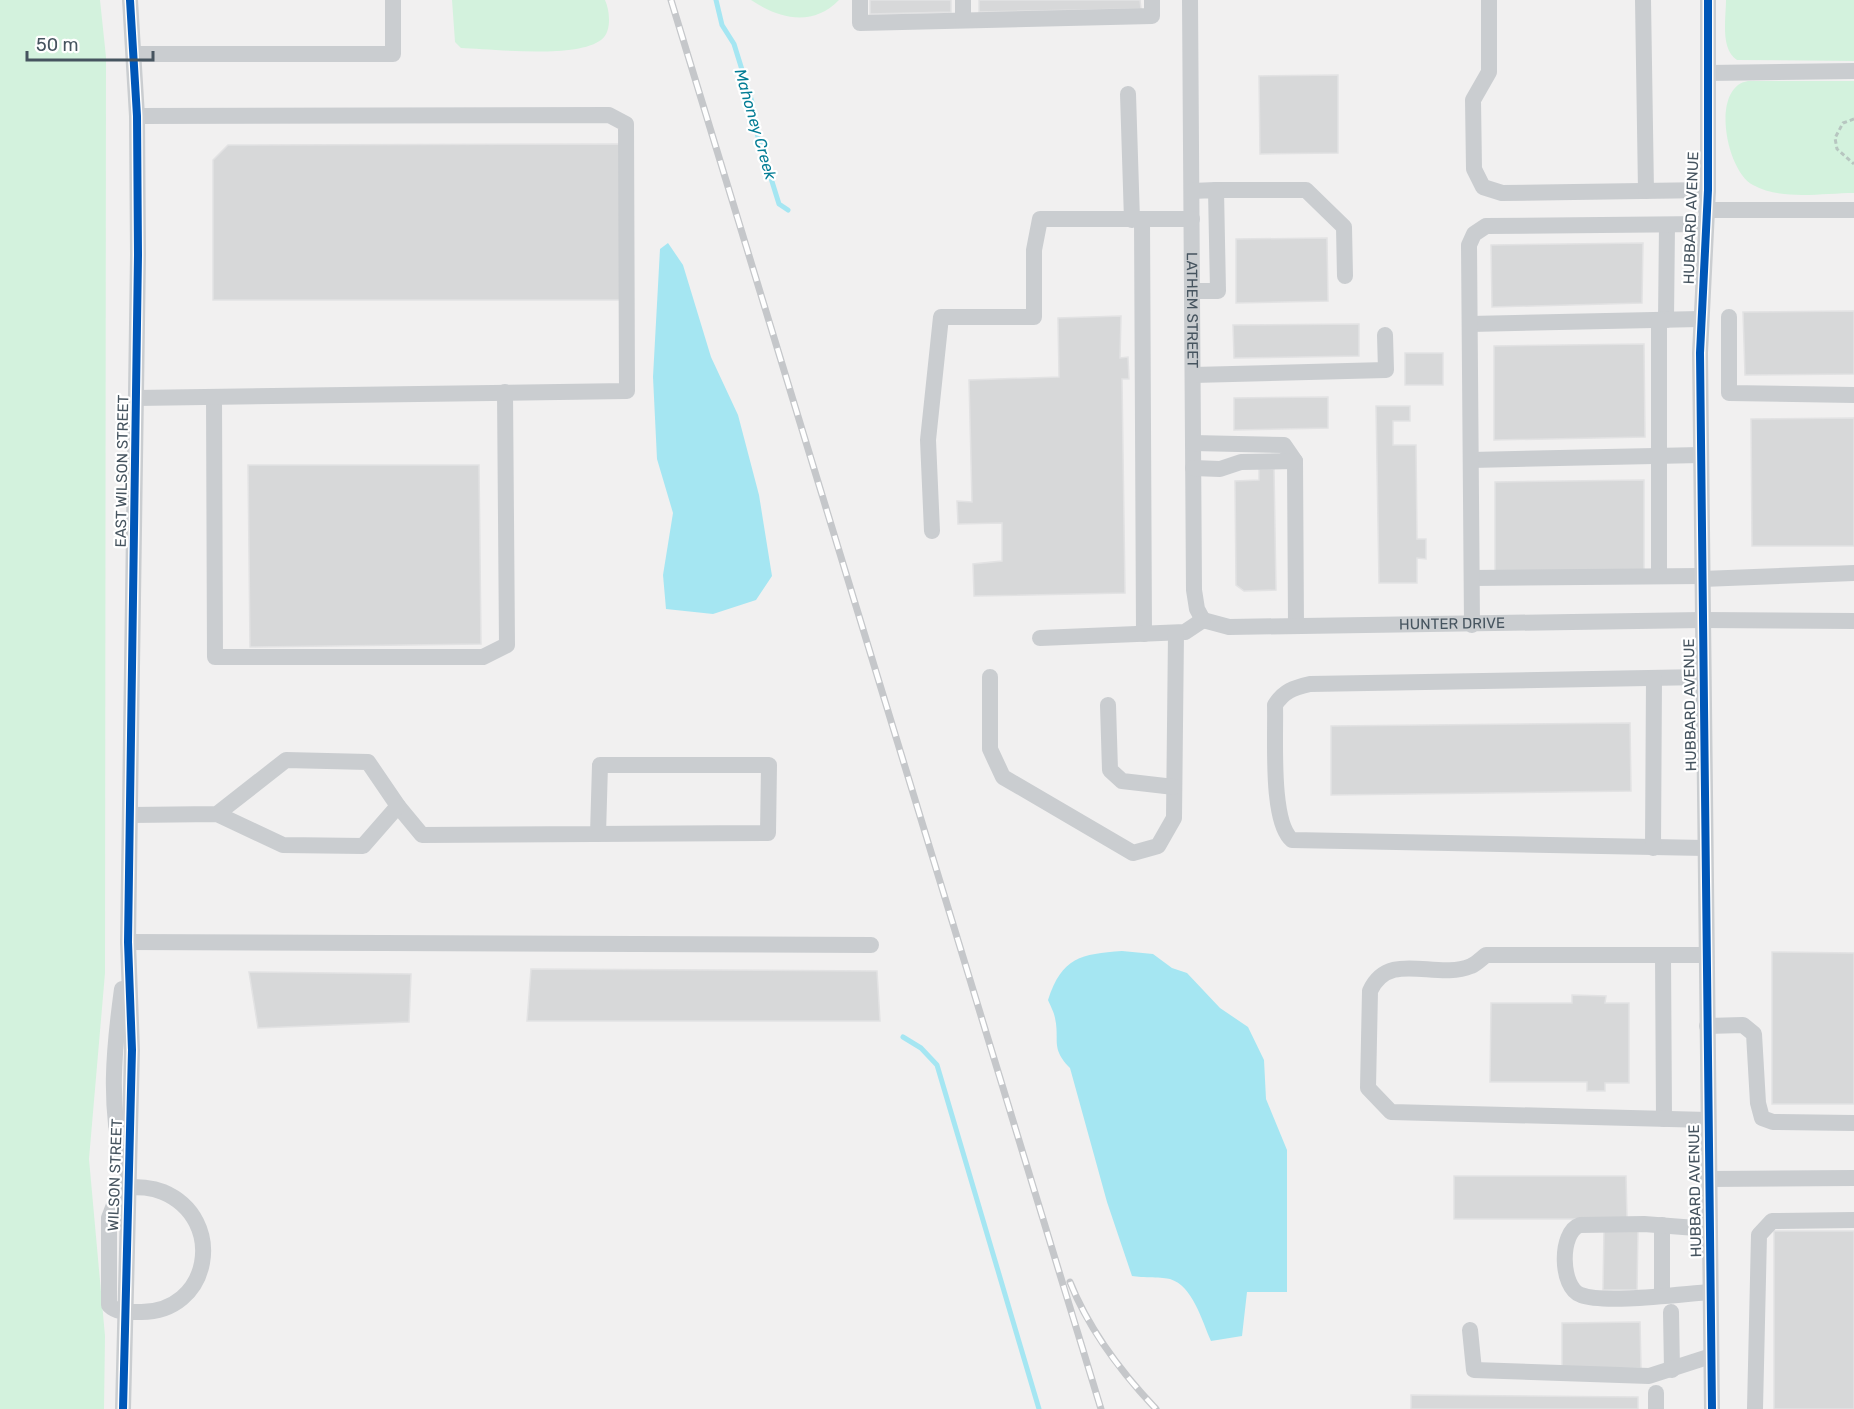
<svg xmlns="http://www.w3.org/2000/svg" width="1854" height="1409" viewBox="0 0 1854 1409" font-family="Rubik,sans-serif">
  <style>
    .green { fill: #d3f2dd }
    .water { fill: #a5e6f2 }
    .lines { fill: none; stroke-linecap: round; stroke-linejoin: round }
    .stream { stroke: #a5e6f2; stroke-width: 5 }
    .building { fill: #d7d8d9; stroke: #e2e2e3; stroke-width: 1.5 }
    .path { stroke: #b7c6c0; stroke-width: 3; stroke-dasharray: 4.5 3; stroke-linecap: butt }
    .minor { stroke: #cacdd0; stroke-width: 16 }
    .rail-casing { stroke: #c5c7ca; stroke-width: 7 }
    .rail { stroke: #fff; stroke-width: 4.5; stroke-dasharray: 14; stroke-linecap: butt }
    .cycleway-casing { stroke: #fff; stroke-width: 11 }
    .cycleway { stroke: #0057b8; stroke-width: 8 }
    .labels { text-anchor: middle; stroke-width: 4.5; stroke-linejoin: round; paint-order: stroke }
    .street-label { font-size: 15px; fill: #46545f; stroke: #fff }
    .water-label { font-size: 16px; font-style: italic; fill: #047d95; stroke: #fff }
  </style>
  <rect width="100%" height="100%" fill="#f1f0f0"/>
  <g class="green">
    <polygon points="0,0 100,0 106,57 105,973 89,1159 105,1336 104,1409 0,1409"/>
    <path d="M452,0H605C610,11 612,32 601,40C576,59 493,49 461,48L455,42Z"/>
    <path d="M751,0H839C813,27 779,19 751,0Z"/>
    <path d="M1726,0H1854V61L1737,60C1720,49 1726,18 1726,0Z"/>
    <path d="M1748,81H1854V193C1823,193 1781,201 1753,185C1726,171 1710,87 1748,81Z"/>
  </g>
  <g class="water">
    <polygon points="668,243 683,265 711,357 738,415 759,495 772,576 756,600 713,614 666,609 663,575 673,513 657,459 653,377 660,249"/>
    <path d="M1122,951L1153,954L1172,968L1187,973L1220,1008L1248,1027L1264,1060L1266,1099L1287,1150V1292H1247L1242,1336L1211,1341C1202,1321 1193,1286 1170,1279C1164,1277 1142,1278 1132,1276L1107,1202L1070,1068C1050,1048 1060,1040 1055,1018C1054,1012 1050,1005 1048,1000C1062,957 1081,954 1122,951Z"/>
  </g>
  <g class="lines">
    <g class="stream">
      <polyline points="716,0 722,25 734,44 752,102 755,127 779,204 788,210"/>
      <polyline points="903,1037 921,1048 937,1065 1039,1409"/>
    </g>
  </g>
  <g class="building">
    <polygon points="870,0 951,0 951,12 870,14"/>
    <polygon points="979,0 1140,0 1141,9 979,12"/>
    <polygon points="1338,75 1338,153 1260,154 1259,76"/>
    <polygon points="621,144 622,300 213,300 213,160 228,145"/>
    <polygon points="1327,238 1328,301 1236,303 1236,239"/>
    <polygon points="1643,243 1642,303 1492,307 1491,245"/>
    <polygon points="1854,311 1854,374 1745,375 1743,312"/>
    <polygon points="1121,316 1120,358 1128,357 1129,379 1122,379 1125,593 974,596 973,564 1002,561 1002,523 958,524 957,501 972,502 969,380 1059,377 1058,318"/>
    <polygon points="1359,324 1359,356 1234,358 1233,325"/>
    <polygon points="1644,344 1645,437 1494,440 1494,346"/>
    <rect x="1405" y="353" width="38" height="32"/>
    <polygon points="1328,397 1328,428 1234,430 1234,398"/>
    <polygon points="1376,406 1410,406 1410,421 1393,421 1393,445 1416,445 1417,539 1426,539 1426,559 1417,558 1417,583 1379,583"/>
    <polygon points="1854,418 1854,546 1752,546 1751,419"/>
    <polygon points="248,465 479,465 481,644 250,647"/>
    <polygon points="1259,469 1274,469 1276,590 1244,591 1236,585 1235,481 1259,480"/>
    <polygon points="1644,480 1644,572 1495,573 1495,482"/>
    <polygon points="1630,723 1631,791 1331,795 1331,726"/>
    <polygon points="1772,952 1854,953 1854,1104 1772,1104"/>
    <polygon points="531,969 877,971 880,1021 527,1021"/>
    <polygon points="249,972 411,974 409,1022 258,1028"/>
    <polygon points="1572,995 1606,996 1605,1003 1629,1003 1629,1083 1605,1083 1605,1091 1587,1091 1587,1082 1490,1082 1491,1003 1572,1003"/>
    <polygon points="1454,1176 1626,1176 1627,1219 1454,1219"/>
    <polygon points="1638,1228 1637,1290 1603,1290 1604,1229"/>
    <rect x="1774" y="1231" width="80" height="178"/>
    <polygon points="1640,1322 1641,1368 1562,1370 1562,1323"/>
    <polygon points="1411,1395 1638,1397 1638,1409 1411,1409"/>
  </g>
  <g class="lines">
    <polyline class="path" points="1854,119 1843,123 1835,138 1837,149 1854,164"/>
    <g class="minor">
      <polyline points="860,0 860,23 1152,16 1152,0"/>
      <polyline points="963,0 963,20"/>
      <path id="s1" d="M1190,0L1194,590L1197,609L1203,620"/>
      <polyline points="1489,0 1489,72 1473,100 1474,169 1483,187 1502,193 1708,190"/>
      <polyline points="1643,0 1646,191"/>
      <polyline points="1708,0 1708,190 1700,353 1712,1409"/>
      <polyline points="134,54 393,54 393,0"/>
      <polyline points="1708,73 1854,71"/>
      <polyline points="1128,94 1132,220"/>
      <polyline points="1216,190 1306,190 1344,227 1345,276"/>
      <polyline points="1192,191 1216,190 1218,291 1192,291"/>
      <polyline points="1706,210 1854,210"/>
      <polyline points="1142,220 1144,634"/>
      <polyline points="1729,317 1729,393 1854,395"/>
      <polyline points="1666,320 1667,225"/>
      <polyline points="1470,324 1700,319"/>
      <polyline points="1193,375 1386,370 1385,335"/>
      <polyline points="214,397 215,657 483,657 507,645 505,392"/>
      <polyline points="136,398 627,391 626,124 609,115 137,116"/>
      <polyline points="1193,443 1284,445 1295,461 1296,626"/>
      <polyline points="1471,460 1701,455"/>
      <polyline points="1193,468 1220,469 1241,462 1295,461"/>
      <polyline points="932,531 928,440 941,317 1034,317 1034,250 1040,219 1192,219"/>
      <polyline points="1659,576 1659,320"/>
      <polyline points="1472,578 1702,576"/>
      <polyline points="1702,579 1854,573"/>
      <path id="s2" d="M1203,620L1229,627L1702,620L1854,621"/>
      <polyline points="1472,625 1469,245 1474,234 1486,226 1705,224"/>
      <polyline points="1040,638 1185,632 1203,620"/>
      <polyline points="990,677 990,749 1003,777 1133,853 1158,846 1174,818 1176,633"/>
      <path d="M1703,677L1310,684C1293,688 1284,691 1275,705C1276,736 1270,822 1292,840L1705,848"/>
      <polyline points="1108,705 1110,770 1122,781 1174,787"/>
      <polyline points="398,806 422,835 768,833 769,765 600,765 598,834"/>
      <polyline points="131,815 217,814 286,760 368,762 398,806 363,846 283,845 217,814"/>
      <polyline points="1653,848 1654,678"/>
      <polyline points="128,942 871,945"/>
      <polyline points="1663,955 1664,1119"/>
      <path d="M1706,955H1486C1481,959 1476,964 1471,966C1436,981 1389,949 1370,991L1368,1088L1391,1112L1708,1120"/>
      <path d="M122,989C113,1055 109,1103 123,1168"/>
      <polyline points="1707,1026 1743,1025 1754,1034 1758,1103 1762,1118 1773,1122 1854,1123"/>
      <polyline points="1708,1179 1854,1178"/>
      <path d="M126,1187C139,1187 151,1187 163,1192C227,1219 211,1314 139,1312C128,1312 117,1313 109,1305V1218L116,1200Z"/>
      <polyline points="1662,1225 1662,1295"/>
      <path d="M1709,1229L1644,1224L1580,1225C1559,1232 1560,1288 1581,1295C1605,1304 1681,1294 1710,1292"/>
      <polyline points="1671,1312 1672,1370"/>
      <polyline points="1470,1330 1474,1370 1649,1376 1711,1356"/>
      <polyline points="123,1409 132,1050 128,942 138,255 137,116 130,0"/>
      <polyline points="1656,1409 1656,1393"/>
      <polyline points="1755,1409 1759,1235 1772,1221 1854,1220"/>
    </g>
    <g class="rail-casing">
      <g id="rail">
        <polyline points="671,0 1101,1409"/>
        <path d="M1070,1282C1089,1330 1121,1372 1156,1409"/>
      </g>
    </g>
    <use href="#rail" class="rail"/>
    <g class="cycleway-casing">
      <g id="cycleway">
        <polyline points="1708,0 1708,190 1700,353 1712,1409"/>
        <polyline points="123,1409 132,1050 128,942 138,255 137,116 130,0"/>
      </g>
    </g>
    <use href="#cycleway" class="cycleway"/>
  </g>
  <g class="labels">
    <g class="street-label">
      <text transform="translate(1691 218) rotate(-88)" y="5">HUBBARD AVENUE</text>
      <text dy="5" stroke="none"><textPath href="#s1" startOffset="310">LATHEM STREET</textPath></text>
      <text transform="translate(122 471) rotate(-89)" y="5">EAST WILSON STREET</text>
      <text dy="5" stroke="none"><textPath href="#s2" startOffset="250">HUNTER DRIVE</textPath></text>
      <text transform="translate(1690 705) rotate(-91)" y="5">HUBBARD AVENUE</text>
      <text transform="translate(115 1175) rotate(-88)" y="5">WILSON STREET</text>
      <text transform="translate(1695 1191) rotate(-91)" y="5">HUBBARD AVENUE</text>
    </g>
    <g class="water-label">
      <text transform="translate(756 124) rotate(74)" y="6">Mahoney Creek</text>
    </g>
  </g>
  <path d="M27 51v9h126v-9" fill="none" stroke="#46545f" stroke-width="3"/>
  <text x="36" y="51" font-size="18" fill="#46545f" stroke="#ffffff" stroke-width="4.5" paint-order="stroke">50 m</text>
</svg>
